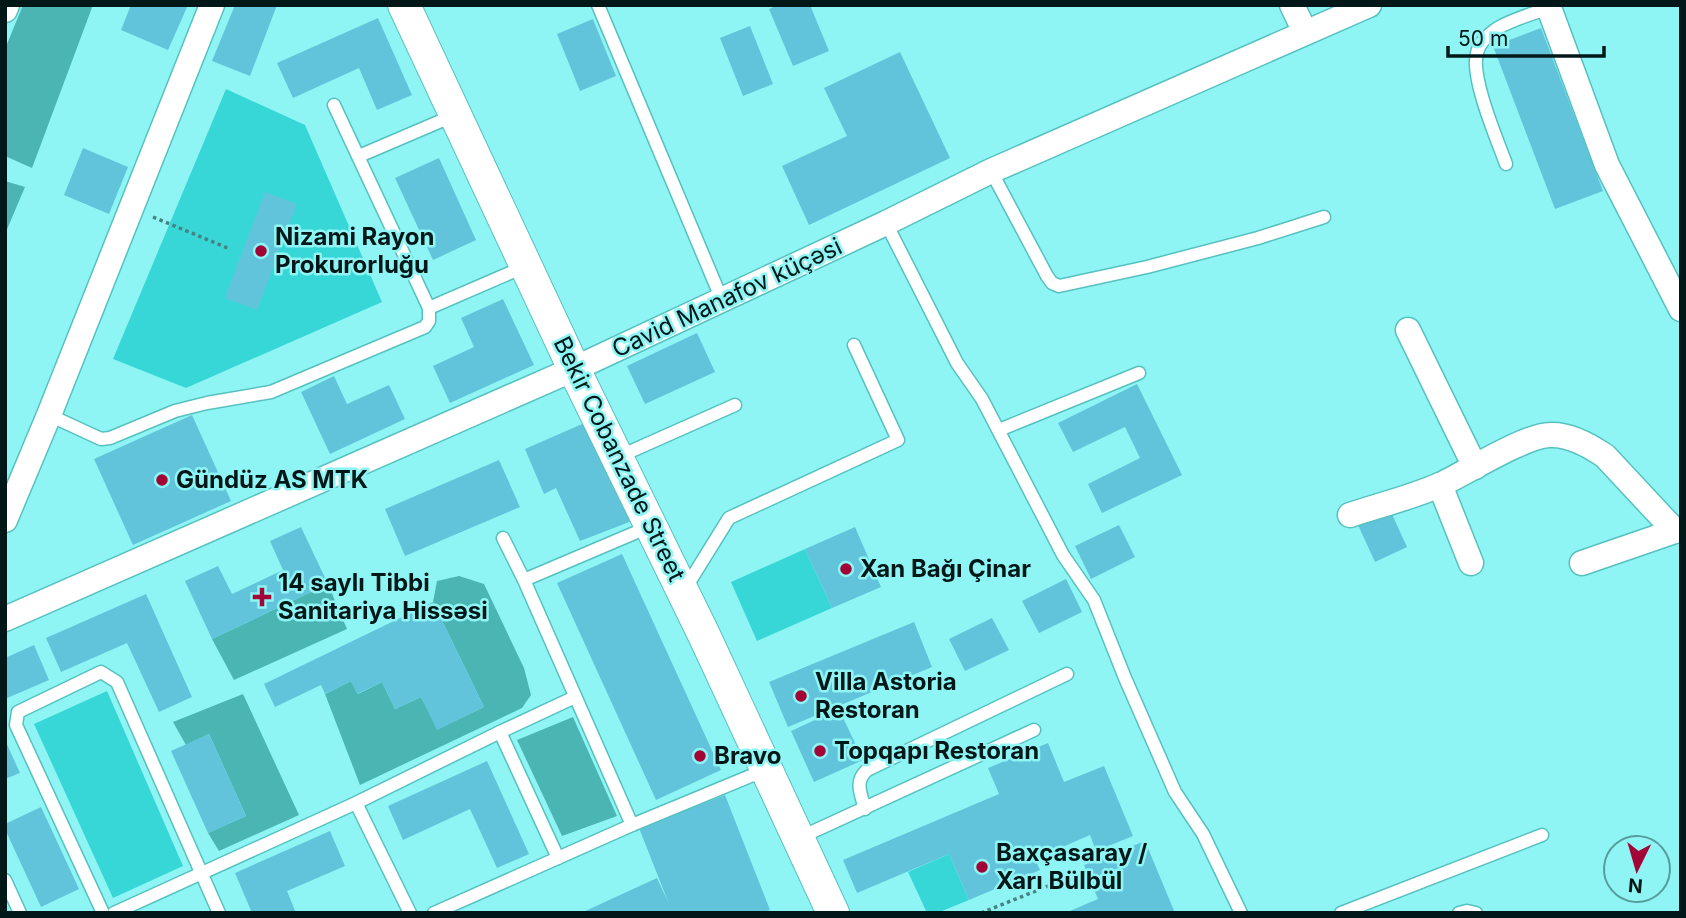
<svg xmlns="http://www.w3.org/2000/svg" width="1686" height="918" viewBox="0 0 1686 918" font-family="Inter,sans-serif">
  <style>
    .green { fill: #38d7d7 }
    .forest { fill: #4bb5b4 }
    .building { fill: #62c4da }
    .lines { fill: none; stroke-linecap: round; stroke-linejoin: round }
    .service-casing { stroke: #57c1c0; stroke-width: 15 }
    .minor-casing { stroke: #57c1c0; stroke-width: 27 }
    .tertiary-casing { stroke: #57c1c0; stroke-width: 34 }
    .path { stroke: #468383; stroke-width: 3.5; stroke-dasharray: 3.5 3.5; stroke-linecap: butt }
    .service { stroke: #fff; stroke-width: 12 }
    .minor { stroke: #fff; stroke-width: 24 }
    .tertiary { stroke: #fff; stroke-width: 32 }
    .poi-dot { fill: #a20435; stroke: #8ef5f4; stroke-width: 2.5 }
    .labels { text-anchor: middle; stroke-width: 5; stroke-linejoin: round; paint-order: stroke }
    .poi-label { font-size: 24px; font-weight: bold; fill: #021818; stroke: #8ef5f4; text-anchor: start }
    .street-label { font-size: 24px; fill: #021818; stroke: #8ef5f4 }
  </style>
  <rect width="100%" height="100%" fill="#8ef5f4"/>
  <g class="green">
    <polygon points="226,89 305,125 382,302 186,388 113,359"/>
    <polygon points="805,549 832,608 757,641 731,582"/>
    <polygon points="107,691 183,866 113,898 34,724"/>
    <polygon points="949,854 969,900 937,913 927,913 908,872"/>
  </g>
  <g class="forest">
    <polygon points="23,5 93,5 32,168 5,156 5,49"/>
    <polygon points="5,181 25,187 5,234"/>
    <polygon points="459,576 484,584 524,668 531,695 522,708 360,785 325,694 351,681 358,694 382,682 395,709 421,697 438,729 484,707 433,602 437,581"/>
    <polygon points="328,584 347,629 234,680 212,639"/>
    <polygon points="243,694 299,815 219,851 208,833 246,816 209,734 186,745 173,722"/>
    <polygon points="573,717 617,816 562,836 517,740"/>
  </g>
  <g class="building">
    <polygon points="131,5 188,5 168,50 121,30"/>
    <polygon points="235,5 277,5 250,76 212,61"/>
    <polygon points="778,5 810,5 829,51 793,66 769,9"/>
    <polygon points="378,18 412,95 377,110 359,68 293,98 277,63"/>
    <polygon points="593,19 616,76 580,91 557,34"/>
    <polygon points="750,26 773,84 743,96 720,38"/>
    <polygon points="1541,28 1603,191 1555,209 1493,46"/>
    <polygon points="900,52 950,158 809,225 782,166 847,136 824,88"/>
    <polygon points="83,148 128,167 109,214 64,195"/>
    <polygon points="439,158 476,240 433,260 395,178"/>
    <polygon points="265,192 297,204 257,310 225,298"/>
    <polygon points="503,299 534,365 450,403 433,366 474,347 461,318"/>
    <polygon points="697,333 715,372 645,404 627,366"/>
    <polygon points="334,376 347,404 389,385 405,419 330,454 301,392"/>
    <polygon points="1137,384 1182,475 1102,513 1088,484 1140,458 1125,427 1073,452 1058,423"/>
    <polygon points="192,415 231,501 133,545 94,459"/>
    <polygon points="589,421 632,521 580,541 556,488 544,494 525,449"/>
    <polygon points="499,460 520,507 405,556 385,509"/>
    <polygon points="1390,510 1407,547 1375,562 1358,525"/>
    <polygon points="1119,525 1135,557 1091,579 1075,546"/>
    <polygon points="301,527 328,584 212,639 185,581 218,566 232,594 283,570 270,541"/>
    <polygon points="855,527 881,587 832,608 805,549"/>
    <polygon points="622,554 721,770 656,800 557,583"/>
    <polygon points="1066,579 1082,612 1039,633 1022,601"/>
    <polygon points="146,594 192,697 159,712 127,643 61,672 46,638"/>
    <polygon points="433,602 484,707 437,730 421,697 395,709 382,682 357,694 351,681 325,694 321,685 275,707 264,684"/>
    <polygon points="992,618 1009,650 965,671 949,639"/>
    <polygon points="914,622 932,667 788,727 769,682"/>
    <polygon points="34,645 49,680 5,699 5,658"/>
    <polygon points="839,709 863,760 814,782 791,731"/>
    <polygon points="209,734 246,816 208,833 171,751"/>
    <polygon points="5,740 20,773 5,779"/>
    <polygon points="1048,743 1064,782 1104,766 1133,836 1096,851 1090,835 1035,859 1040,870 969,900 949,854 857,893 843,860 999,794 988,768"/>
    <polygon points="487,761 529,854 497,868 470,809 403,840 388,806"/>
    <polygon points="725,795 770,910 762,913 581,913 657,878 669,904 639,828"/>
    <polygon points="41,807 79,889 41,907 5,829 5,824"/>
    <polygon points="330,831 345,866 287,891 296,913 252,913 235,873"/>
    <polygon points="1145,841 1175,913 1065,913 1098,899 1084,865"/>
  </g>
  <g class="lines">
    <g class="service-casing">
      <g id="service">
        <polyline points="598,5 722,300"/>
        <polyline points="359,156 455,115"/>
        <path d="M1506,164C1497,139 1470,77 1477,53C1479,43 1489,34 1498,28C1513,19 1532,14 1549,8"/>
        <polyline points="991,171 1047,276 1052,283 1059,286 1147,267 1258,238 1324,217"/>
        <polyline points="886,223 957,363 982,399 1063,555 1094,600 1125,678 1175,792 1203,834 1241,913"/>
        <polyline points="429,308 526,266"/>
        <polyline points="49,415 101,439 110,438 175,411 207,403 271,392 425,327 429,321 429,308 334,105"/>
        <polyline points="999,430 1139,373"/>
        <polyline points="618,457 735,405"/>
        <polyline points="503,538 524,580"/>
        <polyline points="685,589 729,518 898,440 854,345"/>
        <polyline points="500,732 558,858"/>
        <polyline points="356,803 410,913"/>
        <path d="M865,809C861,794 854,782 867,770L1067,674"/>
        <polyline points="632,825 524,580 651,526"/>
        <polyline points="799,838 1034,730"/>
        <polyline points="5,880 20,913"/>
        <polyline points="103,913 16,725 18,712 101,672 117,682 219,913"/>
        <polyline points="114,913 356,803 500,732 575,697"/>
        <polyline points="434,913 632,825 765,770"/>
        <polyline points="1341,913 1542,835"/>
        <polyline points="1459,913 1467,911 1476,913"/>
      </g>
    </g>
    <g class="minor-casing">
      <g id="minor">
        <polyline points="1292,5 1305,32"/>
        <polyline points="1548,5 1607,165 1681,309"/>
        <polyline points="5,10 7,5"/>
        <polyline points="1408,330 1475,467"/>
        <polyline points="1440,485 1471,563"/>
        <path d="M1350,515C1380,505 1413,497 1442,484C1467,472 1526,435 1550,435C1569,434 1589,445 1605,456L1675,531L1681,529"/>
        <polyline points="5,520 49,415 212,5"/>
        <polyline points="1582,563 1675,531"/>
        <polyline points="5,619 574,369 886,223 991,171 1369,5"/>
      </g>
    </g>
    <g class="tertiary-casing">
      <polyline id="tertiary" points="404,5 574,369 704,635 833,913"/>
    </g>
    <g class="path">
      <polyline points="153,217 230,249"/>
      <polyline points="981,913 1073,876"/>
    </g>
    <use href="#service" class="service"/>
    <use href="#minor" class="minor"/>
    <use href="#tertiary" class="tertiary"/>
  </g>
  <g class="poi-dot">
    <circle cx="261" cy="251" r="7"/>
    <circle cx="162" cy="480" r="7"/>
    <circle cx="846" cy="569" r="7"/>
    <path d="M258.5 586.5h7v7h7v7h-7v7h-7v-7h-7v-7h7z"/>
    <circle cx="801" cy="696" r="7"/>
    <circle cx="820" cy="751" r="7"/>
    <circle cx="700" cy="756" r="7"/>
    <circle cx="982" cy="867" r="7"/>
  </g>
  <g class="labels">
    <g class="poi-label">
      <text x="275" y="245">Nizami Rayon<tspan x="275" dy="28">Prokurorluğu</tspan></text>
      <text x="176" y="488">Gündüz AS MTK</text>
      <text x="860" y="577">Xan Bağı Çinar</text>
      <text x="278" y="591">14 saylı Tibbi<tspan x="278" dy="28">Sanitariya Hissəsi</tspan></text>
      <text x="815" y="690">Villa Astoria<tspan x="815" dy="28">Restoran</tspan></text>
      <text x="834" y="759">Topqapı Restoran</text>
      <text x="714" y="764">Bravo</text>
      <text x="996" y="861">Baxçasaray /<tspan x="996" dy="28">Xarı Bülbül</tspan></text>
    </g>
    <g class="street-label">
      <text transform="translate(727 298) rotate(-25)" y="8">Cavid Manafov küçəsi</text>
      <text transform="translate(619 459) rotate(64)" y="8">Bekir Cobanzade Street</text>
    </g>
  </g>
  <rect width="1686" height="918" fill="none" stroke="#021818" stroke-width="14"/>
  <g transform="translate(1637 869) rotate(185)"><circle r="33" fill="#8ef5f4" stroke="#569d9c" stroke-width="2"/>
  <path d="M0-5L12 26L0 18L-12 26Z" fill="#a20435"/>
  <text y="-10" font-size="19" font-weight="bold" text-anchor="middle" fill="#021818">N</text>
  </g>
  <path d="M1448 46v10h156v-10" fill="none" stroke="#021818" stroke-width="3.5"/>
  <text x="1458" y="46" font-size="21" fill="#021818" stroke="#8ef5f4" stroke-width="5" paint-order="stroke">50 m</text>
</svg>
